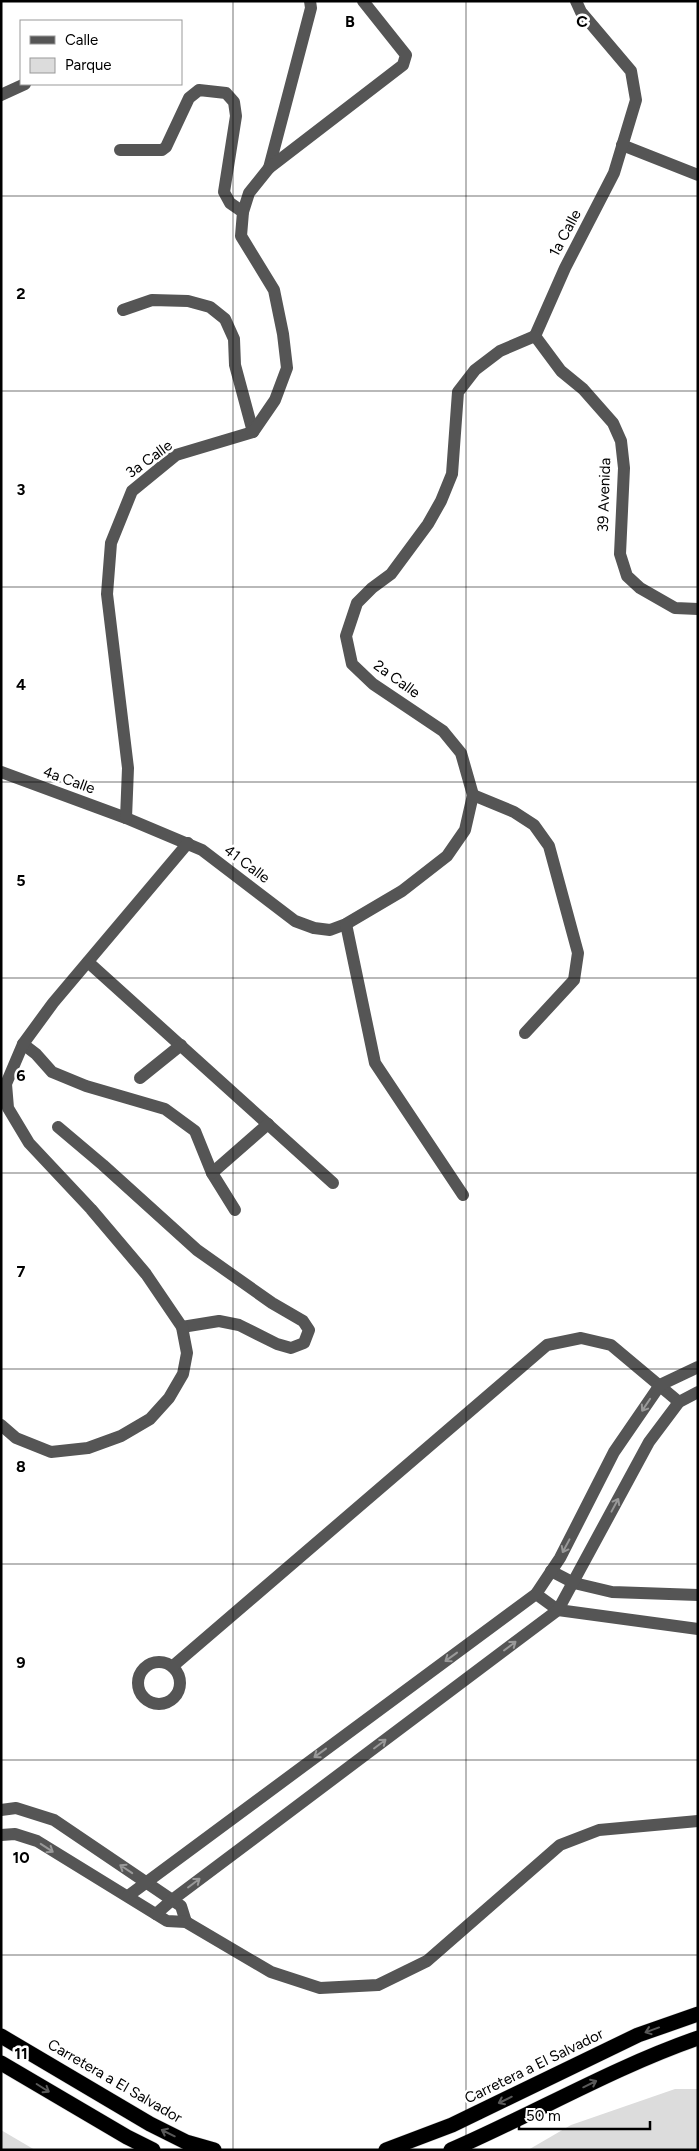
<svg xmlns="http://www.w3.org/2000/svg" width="699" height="2151" viewBox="0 0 699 2151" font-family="Figtree,sans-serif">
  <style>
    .green { fill: #dcdcdc }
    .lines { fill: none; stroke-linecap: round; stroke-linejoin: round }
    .highway-casing { stroke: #dbdbdb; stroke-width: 16 }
    .minor { stroke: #555; stroke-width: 12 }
    .highway { stroke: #000; stroke-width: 15 }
    .oneway { stroke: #999 }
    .oneway2 { stroke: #595959 }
    .grid { fill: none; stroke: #000; stroke-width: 1; stroke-opacity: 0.55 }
    .labels { text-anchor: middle; stroke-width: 5; stroke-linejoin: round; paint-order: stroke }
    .street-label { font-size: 15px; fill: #000; stroke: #fff }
    .grid-label { font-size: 16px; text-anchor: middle; font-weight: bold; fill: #000; stroke: #fff; stroke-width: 5; stroke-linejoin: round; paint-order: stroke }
  </style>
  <rect width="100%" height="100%" fill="#fff"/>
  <g class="green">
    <polygon points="675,2089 698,2089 698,2150 528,2150 571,2125"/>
    <polygon points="1,2130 35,2150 1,2150"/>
  </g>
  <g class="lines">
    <g class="highway-casing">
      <g id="highway">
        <polyline points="1,2036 150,2124 186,2142 214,2150"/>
        <polyline points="1,2063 127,2137 153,2150"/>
        <polyline points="386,2150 452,2125 638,2035 698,2014"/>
        <path d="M451,2150C534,2114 612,2068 698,2038"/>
      </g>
    </g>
    <g class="minor">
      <polyline points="1,95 25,84"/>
      <polyline points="622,145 698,175"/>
      <polyline points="120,150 162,150 166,147 189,98 199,90 226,93 234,102 236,116 224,192 230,203 243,212"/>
      <polyline points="269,168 311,8 310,1"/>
      <polyline points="123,310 152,300 188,301 210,307 225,319 234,339 235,365 253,432"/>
      <polyline points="535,336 565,268 614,173 636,100 631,71 581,12 576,1"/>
      <polyline points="535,336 561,371 583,389 613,423 621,441 624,468 620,554 627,576 640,588 675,608 698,609"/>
      <polyline points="1,772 126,818 202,850 295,921 314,928 330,930 346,924 402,891 447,856 465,830 473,795 461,753 443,731 373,684 352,664 346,636 357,603 372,588 391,574 428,524 441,501 452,474 458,392 475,370 500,351 535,336"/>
      <polyline points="473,795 514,812 534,825 549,846 578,953 574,980 525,1033"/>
      <polyline points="126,818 128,768 107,594 111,543 132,491 176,455 253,432 275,400 287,368 283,334 274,290 241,236 243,212 249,193 269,168 403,65 406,55 363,1"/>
      <polyline points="346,924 375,1063 463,1195"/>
      <polyline points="88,962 333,1183"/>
      <polyline points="23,1044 36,1054 52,1072 86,1086 165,1109 195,1131 212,1173 235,1210"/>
      <polyline points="140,1078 181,1045"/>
      <polyline points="58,1127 103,1165 197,1250 272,1303 303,1321 309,1330 304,1343 291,1348 277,1344 239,1325 219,1321 182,1327"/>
      <polyline points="212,1173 268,1124"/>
      <polyline points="1,1425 16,1438 51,1452 88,1448 121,1436 150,1419 169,1398 183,1374 187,1353 182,1327 146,1274 91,1209 29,1143 8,1108 6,1084 23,1044 53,1003 188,843"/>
      <polyline points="551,1571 574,1583 612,1592 698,1595"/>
      <polyline points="536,1594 558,1610 698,1629"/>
      <circle cx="159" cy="1683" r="21"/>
      <polyline points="173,1666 547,1345 581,1338 611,1345 679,1402"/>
      <polyline points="1,1810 16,1808 54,1820 181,1906 186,1922"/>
      <polyline points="1,1835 15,1834 37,1841 167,1921 186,1922 271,1972 320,1988 378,1985 427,1961 560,1845 599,1830 698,1821"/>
      <polyline points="128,1896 536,1594 560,1558 614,1452 660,1385 698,1367"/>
      <polyline points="156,1914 172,1900 558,1610 649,1442 679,1402 698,1392"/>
    </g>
    <use href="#highway" class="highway"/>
  </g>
  <defs><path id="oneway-shaft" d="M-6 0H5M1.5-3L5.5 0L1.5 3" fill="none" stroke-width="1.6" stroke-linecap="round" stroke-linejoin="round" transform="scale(1.25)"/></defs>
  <g class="oneway">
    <use href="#oneway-shaft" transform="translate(646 1405) rotate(124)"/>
    <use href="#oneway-shaft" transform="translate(615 1505) rotate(-62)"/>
    <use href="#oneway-shaft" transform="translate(566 1546) rotate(118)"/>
    <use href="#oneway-shaft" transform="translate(510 1646) rotate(-37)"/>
    <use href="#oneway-shaft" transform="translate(451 1657) rotate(144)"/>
    <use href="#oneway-shaft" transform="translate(380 1744) rotate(-37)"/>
    <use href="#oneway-shaft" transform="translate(320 1753) rotate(144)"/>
    <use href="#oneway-shaft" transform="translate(47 1848) rotate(33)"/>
    <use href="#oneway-shaft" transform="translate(126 1869) rotate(-146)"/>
    <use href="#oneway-shaft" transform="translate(194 1883) rotate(-37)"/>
  </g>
  <g class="oneway2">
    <use href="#oneway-shaft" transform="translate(652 2030) rotate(160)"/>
    <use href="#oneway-shaft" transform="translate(590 2084) rotate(-26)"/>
    <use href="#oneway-shaft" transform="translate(43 2088) rotate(32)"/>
    <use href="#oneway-shaft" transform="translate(505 2100) rotate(154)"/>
    <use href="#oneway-shaft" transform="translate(168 2133) rotate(-154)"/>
  </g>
  <path class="grid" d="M233,1V2150M466,1V2150M1,196H698M1,391H698M1,587H698M1,782H698M1,978H698M1,1173H698M1,1369H698M1,1564H698M1,1760H698M1,1955H698"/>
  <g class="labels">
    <g class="street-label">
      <text transform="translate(565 233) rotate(-62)" y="5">1a Calle</text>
      <text transform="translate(149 459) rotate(-36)" y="5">3a Calle</text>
      <text transform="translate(604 495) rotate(-88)" y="5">39 Avenida</text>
      <text transform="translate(397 679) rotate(36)" y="5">2a Calle</text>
      <text transform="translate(69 780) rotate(20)" y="5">4a Calle</text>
      <text transform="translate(247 864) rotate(37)" y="5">41 Calle</text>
      <text transform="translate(534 2066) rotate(-26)" y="5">Carretera a El Salvador</text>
      <text transform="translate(115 2081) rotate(30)" y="5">Carretera a El Salvador</text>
    </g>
  </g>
  <g class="grid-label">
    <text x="350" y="27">B</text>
    <text x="582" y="27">C</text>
    <text x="21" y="299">2</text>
    <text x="21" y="495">3</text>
    <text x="21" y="690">4</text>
    <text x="21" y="886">5</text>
    <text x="21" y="1081">6</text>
    <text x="21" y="1277">7</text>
    <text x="21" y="1472">8</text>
    <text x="21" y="1668">9</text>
    <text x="21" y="1863">10</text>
    <text x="21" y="2059">11</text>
  </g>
  <rect width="699" height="2151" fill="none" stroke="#000000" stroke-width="5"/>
  <rect x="20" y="20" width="162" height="65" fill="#ffffff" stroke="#999999"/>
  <rect x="30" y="36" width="25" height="8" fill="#555555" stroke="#999999"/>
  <text x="65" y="45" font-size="15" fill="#000000">Calle</text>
  <rect x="30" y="58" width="25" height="15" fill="#dcdcdc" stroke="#999999"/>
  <text x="65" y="70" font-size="15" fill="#000000">Parque</text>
  <path d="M519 2121v8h131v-8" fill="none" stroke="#000000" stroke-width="2.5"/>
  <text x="526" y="2121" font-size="15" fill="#000000" stroke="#ffffff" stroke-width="4" paint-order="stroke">50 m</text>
</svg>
